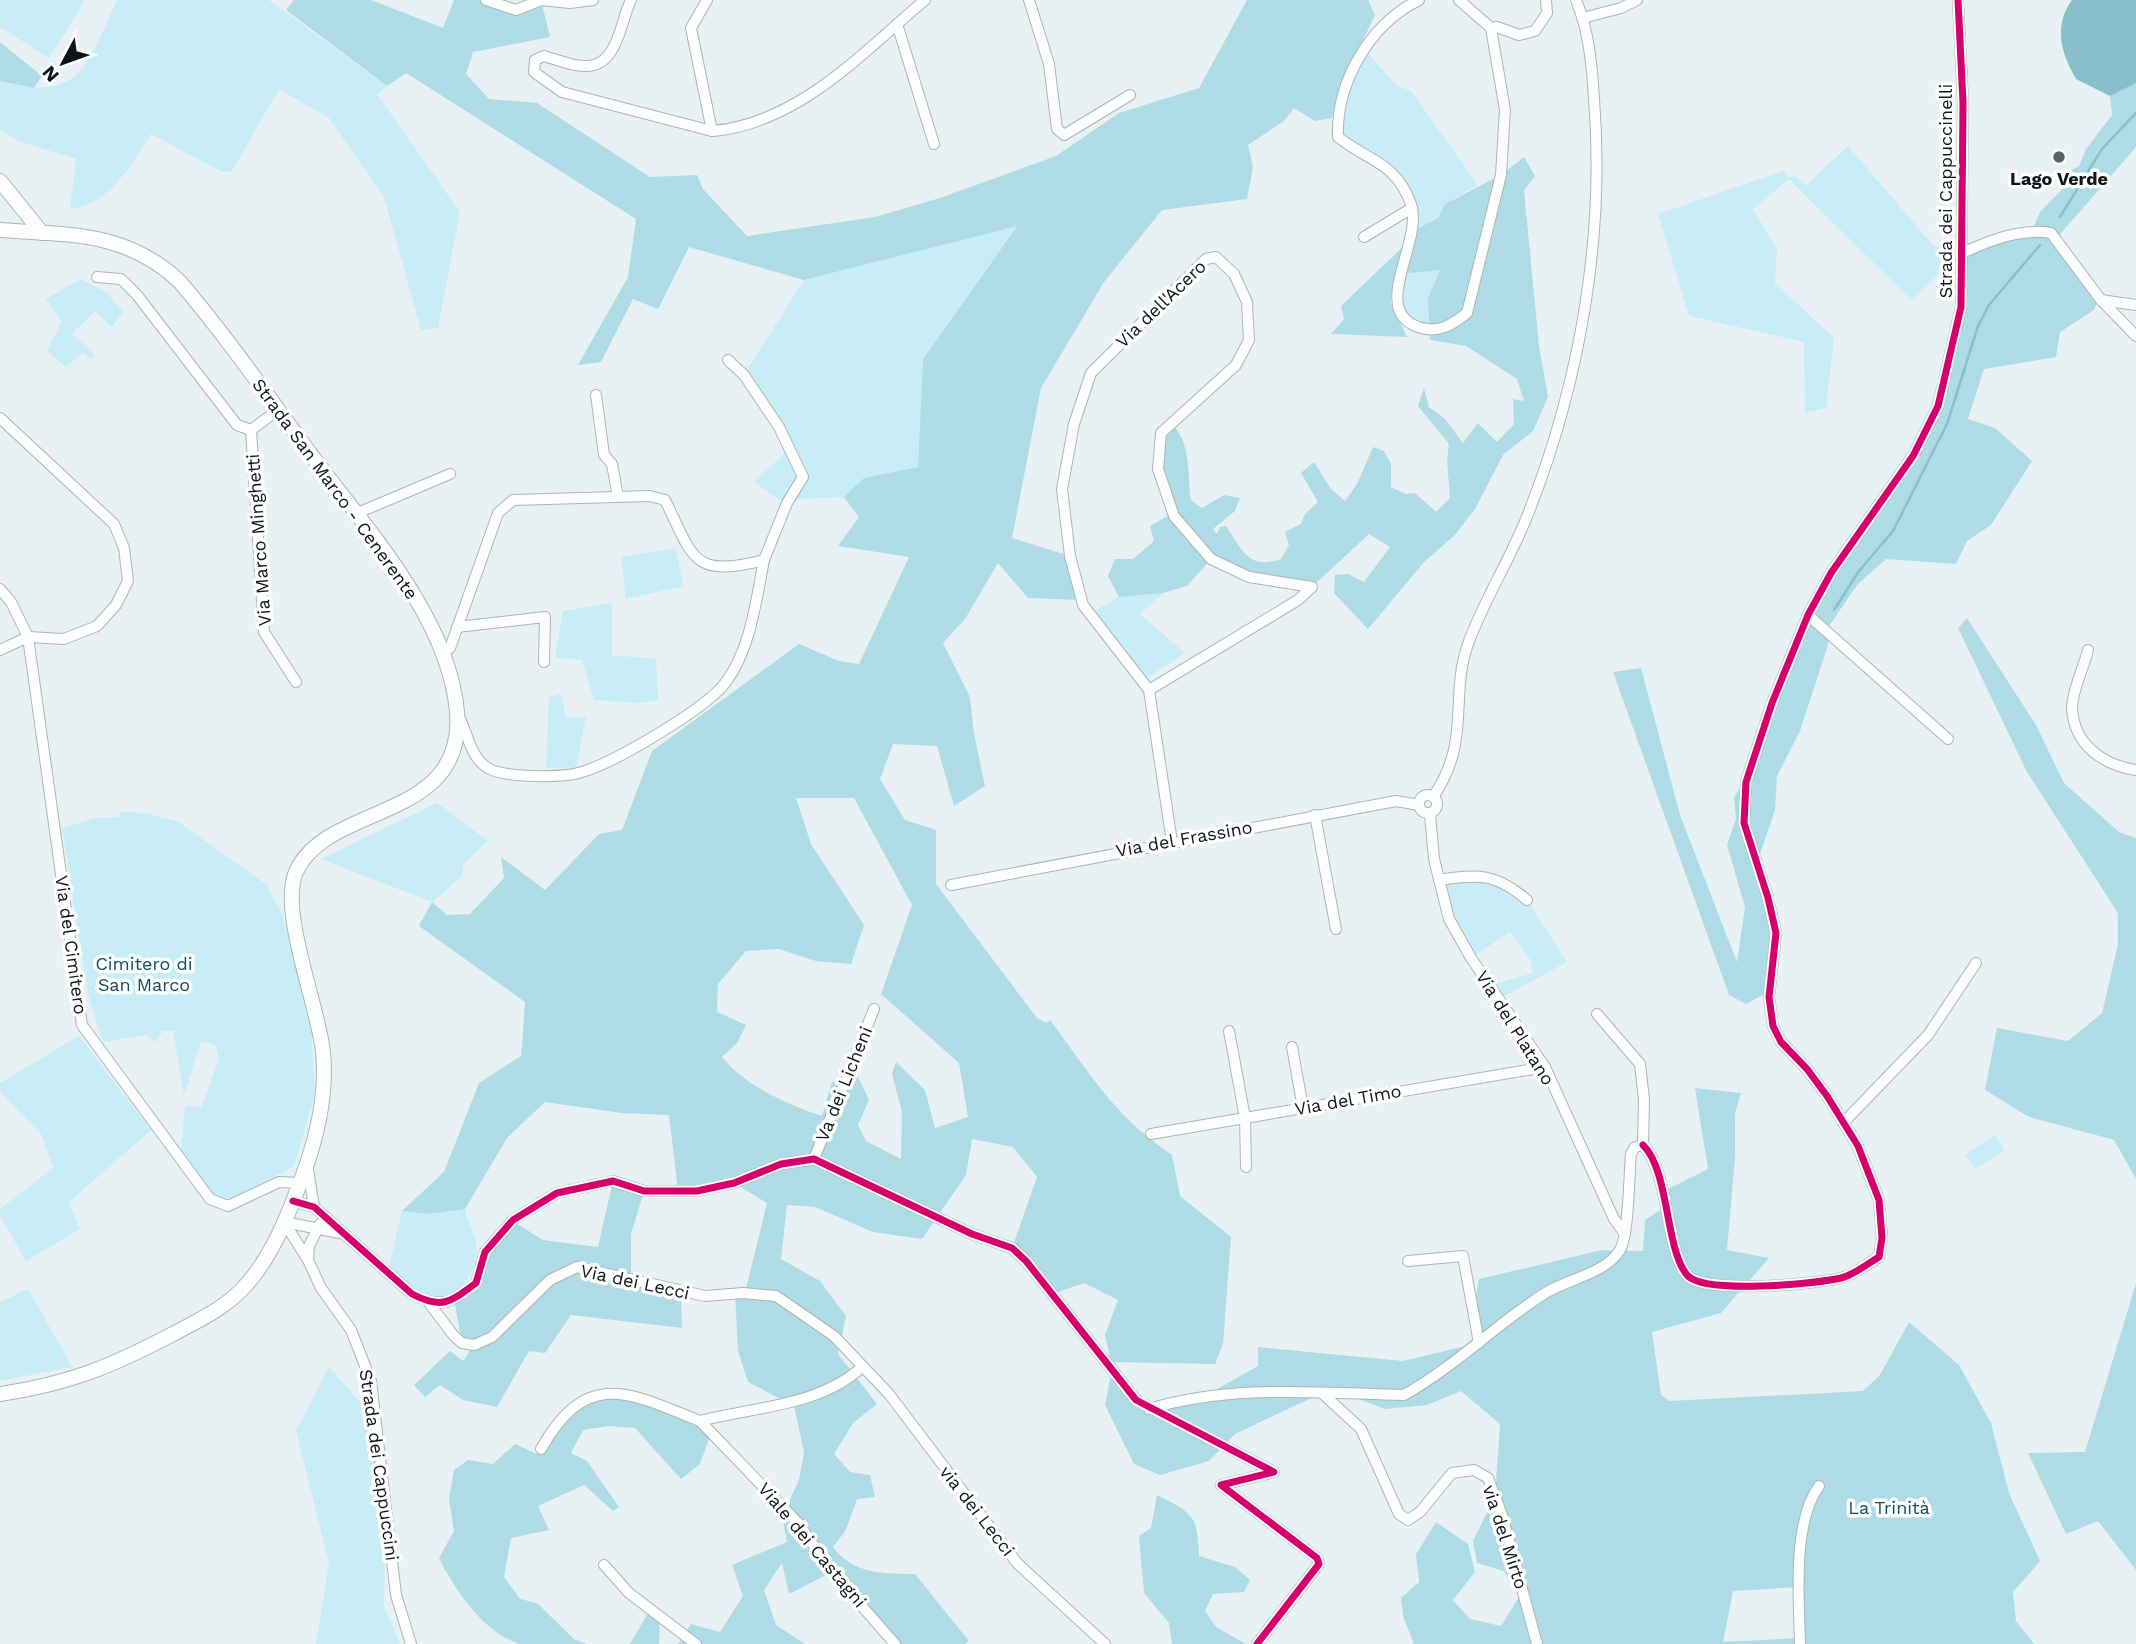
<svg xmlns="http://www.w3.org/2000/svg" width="2136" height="1644" viewBox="0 0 2136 1644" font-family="'Work Sans',sans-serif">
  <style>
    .green { fill: #c9edf6 }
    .forest { fill: #afdbe6; fill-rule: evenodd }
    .water { fill: #89becb }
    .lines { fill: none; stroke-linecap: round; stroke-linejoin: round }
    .stream { stroke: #89becb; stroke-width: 2.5 }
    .minor-casing { stroke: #acb3b5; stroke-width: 12 }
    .major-casing { stroke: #acb3b5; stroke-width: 16 }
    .minor { stroke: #fcfdfd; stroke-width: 10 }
    .major { stroke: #fcfdfd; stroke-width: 14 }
    .cycleway-casing { stroke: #fefefe; stroke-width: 11 }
    .cycleway { stroke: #d6006c; stroke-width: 7 }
    .poi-dot { fill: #5a6264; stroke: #fefefe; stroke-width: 2.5 }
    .labels { text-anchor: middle; stroke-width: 7; stroke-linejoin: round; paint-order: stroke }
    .poi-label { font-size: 18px; font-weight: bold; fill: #0e1517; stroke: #fefefe }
    .street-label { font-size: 18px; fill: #0e1517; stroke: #fefefe }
    .park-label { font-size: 18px; fill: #0f4e5b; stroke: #fefefe }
  </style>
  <rect width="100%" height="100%" fill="#e8f2f4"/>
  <g class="green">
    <polygon points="0,0 85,0 49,58 0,27"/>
    <path d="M117,0H269L387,86L377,94L460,212L438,328L421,330L384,197L329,118L279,89L232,171L222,172L151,134C132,164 109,205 70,209L76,159L18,141L0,130V81C84,103 86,65 117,0Z"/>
    <polygon points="1364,49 1396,85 1411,91 1478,185 1445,204 1438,218 1413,231 1401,181 1338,137 1337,117"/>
    <polygon points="1848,146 1932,244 1945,251 1962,253 1911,300 1789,179 1753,209 1777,249 1775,283 1834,338 1826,408 1805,413 1804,342 1689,316 1658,214 1784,171 1788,178 1795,176 1806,185"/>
    <polygon points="1017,225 923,359 918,467 864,478 844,497 779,500 754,482 784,454 779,427 744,375 804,280"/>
    <polygon points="1440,269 1429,297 1430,330 1404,317 1401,273"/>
    <polygon points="81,279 107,293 123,312 112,327 95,311 72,334 95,355 91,359 83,353 66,367 47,351 62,321 46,299"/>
    <polygon points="676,548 683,586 626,599 621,557"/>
    <polygon points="1163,593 1140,614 1185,653 1147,678 1094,611 1119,597"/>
    <polygon points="612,603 612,655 656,659 658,700 638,703 594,700 582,660 555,658 563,611"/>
    <polygon points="561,694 566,718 586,717 576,768 546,768 549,697"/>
    <polygon points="437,803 488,841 464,863 462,876 432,902 321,859"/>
    <polygon points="119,812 144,813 177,821 267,885 282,914 311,1020 315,1093 294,1166 231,1199 212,1196 181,1151 185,1106 201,1107 219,1059 216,1046 201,1041 184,1096 173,1031 163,1031 155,1042 146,1035 103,1042 88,995 62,828 95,818 121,817"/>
    <polygon points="1489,876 1527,900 1567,962 1499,999 1490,985 1533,973 1531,961 1510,932 1471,958 1458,938 1439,880"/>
    <polygon points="79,1036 151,1130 69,1202 80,1229 26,1261 0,1216 0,1209 53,1168 41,1134 0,1092 0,1083"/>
    <polygon points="1995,1135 2005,1150 1975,1169 1965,1155"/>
    <path d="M465,1209C468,1222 477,1238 477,1251C477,1272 456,1302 433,1300C416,1298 400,1278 389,1268L402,1211L428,1214Z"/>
    <polygon points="28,1289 72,1367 0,1381 0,1302"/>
    <polygon points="329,1367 370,1414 385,1552 384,1606 400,1644 316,1644 329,1563 296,1430"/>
  </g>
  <g class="forest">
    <path d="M294,0H371L443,28L454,0H485L516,10L541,0L550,37L473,52L466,74L489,99L537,103L650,177L697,175L703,189L747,236L875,217L940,198L1056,156L1119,113L1199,88L1247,0H1368L1375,15L1337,95L1332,118L1315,121L1294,108L1284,121L1248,145L1253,167L1247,199L1162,210L1104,282L1041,388L1012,538L1070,556L1081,600L1028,598L998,563L965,619L943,643L970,697L974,734L985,786L954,806L937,746L893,744L880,779L905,820L936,830V884L1037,1018L1046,1023L1050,1020C1092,1076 1113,1115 1172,1155L1180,1196L1231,1237L1223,1344L1215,1364L1111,1362L1105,1335L1118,1300L1084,1283L1052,1294L1012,1248L1037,1177L1013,1147L972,1139L966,1175L922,1239L873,1232L815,1207L787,1205L781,1259L820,1281L846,1316L838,1354L877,1404L853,1423L834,1454L850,1472L870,1475L875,1497L857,1499L846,1530L833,1547C853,1574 884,1574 915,1574L969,1641L965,1644H895L832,1572L789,1594L782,1563L764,1590L776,1625L805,1644H678L691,1624L720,1632L743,1596L732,1565L787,1542L782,1516L799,1480L804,1452L794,1406L748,1382L738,1351L735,1293H745L767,1203L734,1183L678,1191L669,1115L622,1113L545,1102L507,1138L465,1209L428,1214L402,1211L444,1172L479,1083L521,1056L525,1002L419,926L432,902L447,915L470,914L504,878L501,857L545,890L599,834L622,830L652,751L799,644L839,661L859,664L909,557L838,546L859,517L844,497L864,478L918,467L923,359L1017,226L804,280L689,247L658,309L633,299L601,362L578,365L628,277L636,219L406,73L387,86L286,10ZM796,798H854L912,905L881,994L959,1063L968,1117L935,1128L925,1090L896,1062L892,1074L902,1112L901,1159L866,1141L858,1125L869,1100L858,1077L832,1082L822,1116C788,1105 744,1085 722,1057L737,1043L746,1025L717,1012L718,984L746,951L779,949L816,961L851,964L864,925L811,844Z"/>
    <polygon points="0,42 42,76 34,88 0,81"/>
    <polygon points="2136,83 2136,147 2056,239 2099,297 2094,310 2060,332 2056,357 1984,369 1968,419 1995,428 2032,461 1991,525 1967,541 1956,564 1886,559 1857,585 1829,626 1828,645 1800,731 1777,776 1775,810 1757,863 1768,898 1775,958 1763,995 1746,1004 1729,995 1613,672 1641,668 1680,815 1737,962 1745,907 1727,845 1736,819 1734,797 1747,778 1808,615 1938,406 1961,307 1962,253 2032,230 2040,212 2068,183 2065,174 2079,166 2086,149 2112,115 2110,96"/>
    <path d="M1524,157L1535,176L1524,190L1539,346L1548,397L1533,431L1503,455L1475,509L1454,536L1424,562L1368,629L1334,593L1335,575L1348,574L1364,582L1390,547L1369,534L1312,587L1249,577L1211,559L1187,586L1163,593L1119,597L1108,576L1115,559H1133L1154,541L1150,526L1173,513L1158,469L1161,433L1170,424C1191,436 1188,479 1191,500L1202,508L1224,495L1240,498L1235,511L1213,529L1217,534L1220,527L1226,526C1243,551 1248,570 1281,559L1289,545L1285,532L1301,524L1305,514L1318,502L1301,473L1314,462L1331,489L1345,501L1357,484L1373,447L1384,451L1391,464V487L1406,494L1415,493L1436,512L1450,498L1447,461L1449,444L1418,406L1424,388L1429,407L1445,419L1463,443L1478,423L1497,442L1514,424L1513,399L1524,401L1517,379L1466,346L1430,340L1428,298L1440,270L1400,274L1390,301L1407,337L1331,334L1344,319L1341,306L1411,239L1413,231L1438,218L1445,204L1501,175Z"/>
    <polygon points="1967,618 2036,725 2064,783 2119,832 2136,838 2136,1179 2114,1140 2029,1117 1985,1090 1997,1028 2068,1041 2102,1013 2118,944 2118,913 2027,772 1958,628"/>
    <path d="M1695,1088L1741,1093L1735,1113V1158L1727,1250L1769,1258L1721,1313L1652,1332L1661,1395L1669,1401L1863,1391L1880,1375L1909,1322L1959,1365L1991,1423L2009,1493L2040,1561L2013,1592L2016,1621L2034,1644H1414L1403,1616L1401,1598L1419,1582L1416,1554L1436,1522L1468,1544L1475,1572L1453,1600L1470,1619L1501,1626L1519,1597L1504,1571L1477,1563L1473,1541L1495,1496L1500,1424L1461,1391L1427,1405L1385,1409L1343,1393H1322L1235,1434L1209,1461L1160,1475L1134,1464L1105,1405L1112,1369L1154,1412L1203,1397L1258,1366V1347L1403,1361L1478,1343L1473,1312L1479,1279L1602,1250L1643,1251L1645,1220L1666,1206L1662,1192L1708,1169ZM1799,1587L1800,1638L1723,1642L1733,1591Z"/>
    <polygon points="613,1181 644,1191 631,1234 631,1279 681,1292 682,1328 571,1315 545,1353 529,1351 497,1407 463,1400 440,1385 425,1397 414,1385 450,1351 463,1361 474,1345 462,1343 454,1299 476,1283 485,1252 514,1222 543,1240 598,1247"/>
    <polygon points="2136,1283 2136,1570 2098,1521 2066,1534 2028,1453 2085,1452"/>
    <path d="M624,1394L700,1421L709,1439L700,1464L681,1479L635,1428L608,1426L583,1430L571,1453L587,1461L619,1507L613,1511L584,1485L538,1506L549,1530L511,1538L504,1577L520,1599L537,1603L574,1639L587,1644C567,1644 541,1644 521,1644C486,1636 454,1589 439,1558L454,1531L449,1499L454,1470L468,1460L493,1464L515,1444L537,1454L580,1401Z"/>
    <path d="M1157,1495C1193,1513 1198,1516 1199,1556L1235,1567L1250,1580L1244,1592L1213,1594L1205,1611L1216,1627L1246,1644H1172L1169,1623L1144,1593L1139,1536L1151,1528Z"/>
    <polygon points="650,1610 660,1617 659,1644 630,1644"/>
  </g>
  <path class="water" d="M2072,0H2136V83L2110,96L2076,79C2061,53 2053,27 2072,0Z"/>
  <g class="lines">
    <g class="stream">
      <polyline points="2060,217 2102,149 2136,113"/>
      <polyline points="1834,610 1859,571 1893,531 1947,424 1978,326 1989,305 2040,245"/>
    </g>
    <g class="minor-casing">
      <g id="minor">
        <polyline points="486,0 516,10 541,0 570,3 593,0"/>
        <path d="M631,0C625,12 623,25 618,37C603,79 577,66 544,56L535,60L534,72L562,92L712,131C798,124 863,52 925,0"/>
        <polyline points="707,0 691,28 712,131"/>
        <polyline points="1029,0 1049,64 1057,129 1064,135 1130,95"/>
        <path d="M1419,0C1370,24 1336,82 1338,137C1369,162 1395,161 1411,204C1424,241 1369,310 1418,327C1438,334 1452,325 1467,313L1501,175L1505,110L1491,28L1459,0"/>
        <polyline points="1583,18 1621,8 1637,0"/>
        <polyline points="897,24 934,144"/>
        <polyline points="1491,28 1497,27 1519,35 1535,31 1547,13 1546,0"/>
        <polyline points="1364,237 1412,208"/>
        <path d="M1962,253C1991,240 2020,228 2051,233L2101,300L2136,336"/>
        <polyline points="97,277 121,279 137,295 237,425 251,430 278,410"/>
        <polyline points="2101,300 2136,305"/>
        <polyline points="596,395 604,455 612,464 618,497"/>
        <polyline points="0,418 114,524 124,548 128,581 116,605 97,626 64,639 28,637 0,650"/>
        <polyline points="251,430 264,632 296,682"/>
        <polyline points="355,514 450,474"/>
        <polyline points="0,589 11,602 28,637 82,1025 210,1199 228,1206 279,1182 300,1183"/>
        <polyline points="1808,615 1948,739"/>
        <polyline points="457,627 545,617 544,662"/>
        <path d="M2088,650C2084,667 2072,691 2072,708C2074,745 2103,765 2136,770"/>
        <path d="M443,653L450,648L498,513L513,500L650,496L665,500C694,559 692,578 764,560L787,503L803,477L779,427L744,375L728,360"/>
        <polyline points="1149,690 1083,605 1070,556 1062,489 1074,424 1091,373 1206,259 1216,257 1234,274 1247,302 1249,340 1236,365 1161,433 1158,469 1174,516 1211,559 1249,577 1312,587 1298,600 1149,690 1172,842"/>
        <path d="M457,713C468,731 469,757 488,768C504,778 564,778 582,772C614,763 707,708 726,682C751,648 756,600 764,560"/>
        <circle cx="1428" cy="804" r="9"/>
        <path d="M1433,797C1472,740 1449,698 1468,644C1484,599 1513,555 1530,509C1580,380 1605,237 1594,99C1592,65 1589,31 1576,0"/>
        <polyline points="1430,814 1434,859 1449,919 1471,958 1545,1067 1614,1219 1625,1234"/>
        <polyline points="1315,815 1336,929"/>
        <path d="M1439,880C1478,874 1496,873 1527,900"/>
        <polyline points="951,885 1396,801 1419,805"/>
        <polyline points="1597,1014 1640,1064 1644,1100 1643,1145"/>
        <polyline points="1229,1031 1245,1118 1246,1167"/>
        <polyline points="1292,1047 1303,1108"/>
        <polyline points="1843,1123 1928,1035 1976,963"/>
        <polyline points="1151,1134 1545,1067"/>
        <path d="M1643,1145C1670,1171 1665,1252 1688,1276C1706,1294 1815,1284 1841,1278C1854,1275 1867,1264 1879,1257L1882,1238L1879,1200L1858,1146L1827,1096L1807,1069L1781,1042L1773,1026L1769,997L1776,933L1768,898L1744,823L1746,782L1772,703L1808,615L1831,573L1913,456L1938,406L1961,307L1963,103L1958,0"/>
        <polyline points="814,1159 874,1009"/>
        <polyline points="308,1169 314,1207"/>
        <path d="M293,1201L314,1207L412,1294C443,1310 450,1302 476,1283L485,1252L513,1220L557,1193L613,1181L644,1191H697L734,1183L781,1164L814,1159L972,1234L1012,1248L1026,1261L1136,1400L1274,1472L1221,1485L1317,1558L1319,1564L1257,1644"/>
        <polyline points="284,1222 308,1260 321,1288 351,1330 371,1381 396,1595 411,1644"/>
        <polyline points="284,1222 340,1233"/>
        <polyline points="308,1260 309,1246 320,1224"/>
        <polyline points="1408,1261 1463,1256 1479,1343"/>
        <polyline points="429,1303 454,1336 462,1343 474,1345 492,1337 550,1280 577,1267 705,1296 743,1293 776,1296 834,1336 889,1394 1017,1563 1105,1644"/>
        <path d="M862,1367C820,1406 754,1407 700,1421L799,1524L832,1572L895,1644"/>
        <polyline points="1322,1393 1361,1429 1399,1514 1408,1520 1420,1512 1452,1473 1474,1470 1488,1478 1502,1515 1537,1644"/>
        <path d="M1149,1409C1231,1384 1319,1393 1404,1395C1456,1366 1497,1323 1547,1292C1569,1279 1606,1273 1620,1250C1629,1235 1629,1174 1631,1154L1635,1147L1643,1145"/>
        <path d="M541,1449C587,1368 628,1392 700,1421"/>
        <polyline points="604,1565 629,1593 696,1644"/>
        <path d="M1800,1644C1799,1599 1792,1523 1819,1486"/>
      </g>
    </g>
    <g class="major-casing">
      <g id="major">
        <polyline points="0,181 42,233"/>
        <path d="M0,230C69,235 127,231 180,282C226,336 267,395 309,452C364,526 449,617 457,712C466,823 327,802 296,872C279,911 318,1005 323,1052C327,1092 317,1137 303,1175C289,1213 273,1255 246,1285C226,1308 199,1320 173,1334C112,1366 69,1384 0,1394"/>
      </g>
    </g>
    <use href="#minor" class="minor"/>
    <use href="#major" class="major"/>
    <g class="cycleway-casing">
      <g id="cycleway">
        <path d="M1643,1145C1670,1171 1665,1252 1688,1276C1706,1294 1815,1284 1841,1278C1854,1275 1867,1264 1879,1257L1882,1238L1879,1200L1858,1146L1827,1096L1807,1069L1781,1042L1773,1026L1769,997L1776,933L1768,898L1744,823L1746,782L1772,703L1808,615L1831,573L1913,456L1938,406L1961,307L1963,103L1958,0"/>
        <path d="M293,1201L314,1207L412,1294C443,1310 450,1302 476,1283L485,1252L513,1220L557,1193L613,1181L644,1191H697L734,1183L781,1164L814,1159L972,1234L1012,1248L1026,1261L1136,1400L1274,1472L1221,1485L1317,1558L1319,1564L1257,1644"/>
      </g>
    </g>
    <use href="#cycleway" class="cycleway"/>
  </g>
  <circle class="poi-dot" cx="2059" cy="157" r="7"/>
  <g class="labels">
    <g class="poi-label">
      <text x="2059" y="185">Lago Verde</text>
    </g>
    <g class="street-label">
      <text transform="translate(1946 191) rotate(-90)" y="6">Strada dei Cappuccinelli</text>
      <text transform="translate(1161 304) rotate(-44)" y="6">Via dell'Acero</text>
      <text transform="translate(335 489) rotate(54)" y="6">Strada San Marco - Cenerente</text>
      <text transform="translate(259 540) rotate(-94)" y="6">Via Marco Minghetti</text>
      <text transform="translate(1184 839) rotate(-10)" y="6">Via del Frassino</text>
      <text transform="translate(71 945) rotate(82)" y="6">Via del Cimitero</text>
      <text transform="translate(1515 1028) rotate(58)" y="6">Via del Platano</text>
      <text transform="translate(844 1084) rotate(-68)" y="6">Va dei Licheni</text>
      <text transform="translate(1348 1100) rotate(-10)" y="6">Via del Timo</text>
      <text transform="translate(635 1282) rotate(12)" y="6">Via dei Lecci</text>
      <text transform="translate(379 1465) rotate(82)" y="6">Strada dei Cappuccini</text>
      <text transform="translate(977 1511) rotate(52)" y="6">via dei Lecci</text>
      <text transform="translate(1505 1537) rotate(72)" y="6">via del Mirto</text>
      <text transform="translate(812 1545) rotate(50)" y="6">Viale dei Castagni</text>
    </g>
    <g class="park-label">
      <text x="144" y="970">Cimitero di<tspan x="144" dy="21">San Marco</tspan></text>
      <text x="1889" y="1514">La Trinità</text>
    </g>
  </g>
  <g transform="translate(63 63) rotate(229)" stroke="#fefefe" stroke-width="5" paint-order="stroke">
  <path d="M0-5L12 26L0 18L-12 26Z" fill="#0e1517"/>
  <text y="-10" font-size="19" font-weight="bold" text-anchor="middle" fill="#0e1517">N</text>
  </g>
</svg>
